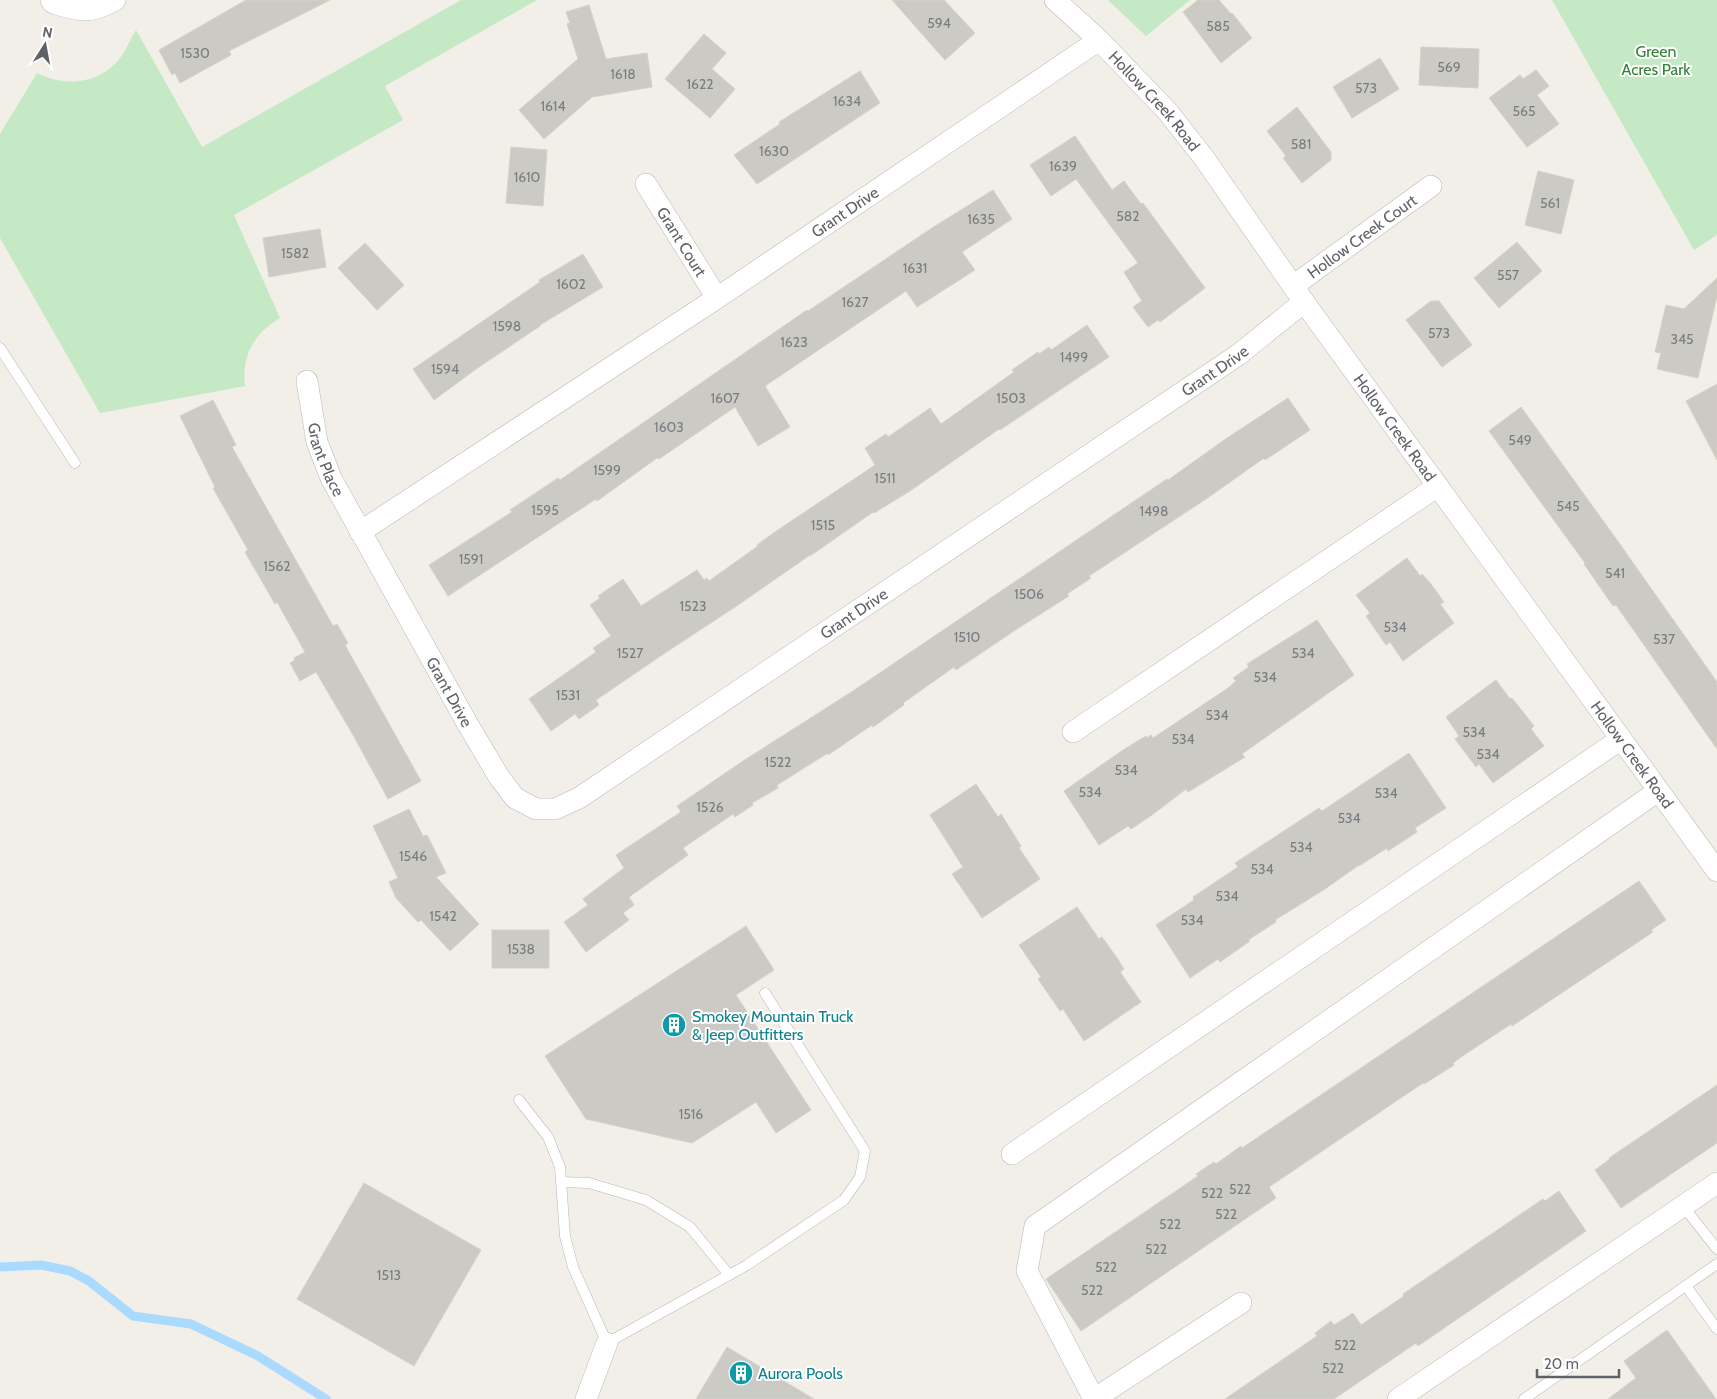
<svg xmlns="http://www.w3.org/2000/svg" width="1717" height="1399" viewBox="0 0 1717 1399" font-family="Cabin,sans-serif">
  <style>
    .green { fill: #c5e8c5 }
    .lines { fill: none; stroke-linecap: round; stroke-linejoin: round }
    .stream { stroke: #aadaff; stroke-width: 9 }
    .building { fill: #cccac5; stroke: #d6d1c6 }
    .service-casing { stroke: #b5b8bc; stroke-width: 11 }
    .minor-casing { stroke: #b5b8bc; stroke-width: 22 }
    .service { stroke: #fff; stroke-width: 10 }
    .minor { stroke: #fff; stroke-width: 21 }
    .labels { text-anchor: middle; stroke-width: 4; stroke-linejoin: round; paint-order: stroke }
    .number-label { font-size: 14px; fill: #7a7d7f }
    .park-label { font-size: 16px; fill: #348238; stroke: #fff }
    .street-label { font-size: 16px; fill: #5f6368; stroke: #fff }
    .culture-label { font-size: 16px; fill: #0d838f; stroke: #fff; text-anchor: start }
  </style>
  <rect width="100%" height="100%" fill="#f1efe8"/>
  <g class="green">
    <path d="M461,0H537L385,86L403,120L234,215L280,318C255,332 241,356 245,386L100,413L0,238V134L37,73C67,88 103,84 123,54C128,46 131,38 136,30L202,147Z"/>
    <polygon points="1108,0 1190,0 1146,36"/>
    <polygon points="1552,0 1717,0 1717,235 1694,250"/>
  </g>
  <g class="lines">
    <polyline class="stream" points="0,1267 41,1265 70,1271 89,1281 133,1316 191,1324 258,1356 326,1399"/>
  </g>
  <g class="building">
    <polygon points="246,0 330,0 229,51 231,55 180,83 175,73 172,75 159,50"/>
    <polygon points="892,0 944,0 975,33 945,60"/>
    <polygon points="1198,0 1219,0 1231,14 1232,13 1252,38 1221,63 1183,12"/>
    <polygon points="589,5 606,59 647,53 652,87 592,97 544,139 519,110 578,59 567,24 570,23 566,12"/>
    <polygon points="704,34 726,53 712,69 735,89 710,118 665,79"/>
    <polygon points="1421,47 1479,49 1478,88 1419,85"/>
    <polygon points="1380,58 1399,89 1352,118 1333,87"/>
    <polygon points="1536,70 1549,86 1537,95 1559,124 1527,147 1489,98 1520,75 1523,79"/>
    <polygon points="860,71 880,103 757,184 734,155 780,124 779,122"/>
    <polygon points="1297,107 1331,152 1331,160 1302,183 1283,158 1286,156 1267,131"/>
    <polygon points="1075,136 1112,190 1124,181 1141,204 1143,203 1205,288 1160,322 1158,320 1148,327 1133,307 1142,301 1124,272 1138,263 1076,179 1051,196 1030,165"/>
    <polygon points="511,147 547,150 543,206 506,203"/>
    <polygon points="1538,171 1574,180 1561,234 1525,225"/>
    <polygon points="993,190 1012,219 962,252 975,270 917,307 906,291 765,386 790,427 758,446 735,407 659,459 657,458 597,501 596,499 448,596 429,565 512,512 510,510 558,478 560,480 807,310 808,311 932,228"/>
    <polygon points="320,229 326,267 269,277 263,238"/>
    <polygon points="1517,242 1542,271 1499,308 1474,278"/>
    <polygon points="365,243 404,285 377,310 338,268"/>
    <polygon points="583,254 603,287 540,325 540,326 476,369 434,400 413,369 540,282 539,280"/>
    <polygon points="1717,278 1717,296 1698,378 1657,369 1661,353 1655,352 1666,305 1684,309"/>
    <polygon points="1431,301 1439,301 1472,345 1442,367 1406,320"/>
    <polygon points="1087,325 1109,357 1000,430 999,429 910,491 874,513 873,512 810,556 810,555 738,605 665,653 596,700 599,705 579,719 575,714 551,731 529,699 596,652 593,648 611,636 590,605 600,598 598,596 623,579 641,606 697,570 704,580 707,578 709,581 758,546 757,545 772,534 875,465 865,448 886,434 888,437 930,408 941,424 1014,372 1012,370 1038,352 1039,354 1049,347 1051,350"/>
    <polygon points="1717,384 1717,460 1686,401"/>
    <polygon points="1288,398 1310,430 1265,460 1264,458 1206,499 1089,576 1091,578 1067,594 1069,596 1020,627 956,670 954,667 903,703 904,705 873,727 872,725 828,755 828,753 777,785 778,788 752,803 753,805 735,817 733,814 683,848 688,855 629,897 634,905 623,913 629,920 586,952 564,922 588,905 583,899 624,868 616,855 681,812 677,806 743,761 853,691 1167,479 1168,480 1227,438"/>
    <polygon points="213,400 236,445 232,447 333,626 337,624 348,643 345,645 421,781 388,799 352,733 316,672 300,681 290,663 295,660 294,658 305,652 277,602 275,604 245,552 248,550 213,488 215,487 180,416"/>
    <polygon points="1521,407 1617,540 1717,682 1717,749 1616,605 1613,606 1584,564 1585,563 1489,431"/>
    <polygon points="1407,558 1420,576 1422,574 1431,584 1444,602 1440,604 1454,623 1403,661 1390,642 1386,645 1366,616 1370,613 1356,595"/>
    <polygon points="1317,620 1354,675 1242,754 1245,757 1188,792 1186,789 1152,815 1131,829 1128,826 1099,845 1064,791 1123,750 1146,736 1147,738 1151,735 1153,738 1228,688 1236,681 1233,678 1249,667 1247,664"/>
    <polygon points="1496,680 1510,699 1512,698 1534,726 1531,729 1544,746 1493,783 1479,764 1476,767 1455,739 1459,736 1446,717"/>
    <polygon points="1409,753 1446,808 1415,828 1417,832 1388,851 1387,848 1359,866 1359,865 1325,889 1275,920 1276,922 1248,940 1250,941 1220,962 1218,959 1190,978 1156,925 1194,900 1193,897 1238,867 1235,863 1319,808 1322,811"/>
    <polygon points="976,784 998,817 1001,814 1021,846 1019,848 1040,879 982,918 952,874 963,867 930,815"/>
    <polygon points="409,809 423,836 427,835 446,873 436,877 479,924 450,951 421,920 418,922 396,898 389,882 398,878 373,826"/>
    <polygon points="1639,881 1666,920 1651,930 1653,932 1512,1026 1511,1024 1467,1053 1453,1063 1454,1065 1424,1084 1423,1083 1269,1187 1276,1198 1081,1331 1046,1279 1198,1176 1196,1174 1214,1162 1216,1164 1241,1146 1242,1148"/>
    <polygon points="1077,907 1099,939 1102,937 1117,958 1124,969 1120,972 1141,1002 1084,1041 1063,1009 1060,1011 1038,979 1041,977 1019,945"/>
    <polygon points="746,926 774,970 736,995 811,1110 776,1133 756,1102 692,1143 586,1119 545,1056"/>
    <rect x="492" y="930" width="57" height="38"/>
    <polygon points="1717,1085 1717,1143 1621,1208 1595,1170 1610,1159 1609,1158"/>
    <polygon points="364,1183 481,1250 414,1366 297,1299"/>
    <polygon points="1559,1191 1586,1231 1418,1346 1416,1343 1334,1399 1225,1399 1317,1336 1315,1333 1331,1321 1334,1325 1353,1313 1361,1325 1404,1296 1403,1294 1543,1199 1545,1201"/>
    <polygon points="1667,1330 1716,1399 1608,1399 1636,1378 1624,1361"/>
    <polygon points="727,1347 814,1399 696,1399"/>
  </g>
  <g class="lines">
    <g class="service-casing">
      <g id="service">
        <polyline points="0,348 75,463"/>
        <polyline points="519,1100 548,1137 560,1167 565,1236 573,1267 607,1343 747,1265 844,1200 860,1177 865,1151 765,993"/>
        <polyline points="562,1182 589,1183 646,1200 690,1227 729,1275"/>
        <polyline points="1683,1206 1717,1249"/>
        <polyline points="1686,1286 1717,1329"/>
        <polyline points="1524,1399 1717,1264"/>
      </g>
    </g>
    <g class="minor-casing">
      <g id="minor">
        <path d="M51,0L53,3C81,11 88,15 115,0"/>
        <path id="s1" d="M1055,0L1099,40L1168,112L1204,158L1304,302L1717,871"/>
        <path id="s2" d="M646,184L717,298"/>
        <path id="s3" d="M1293,286L1431,186"/>
        <path id="s4" d="M307,381L317,442L331,478L467,723L499,777L515,798L536,809H555L579,798L1238,355L1304,302"/>
        <path id="s5" d="M360,532L717,298L1099,40"/>
        <polyline points="1073,732 1438,486"/>
        <polyline points="1012,1154 1621,739"/>
        <polyline points="1241,1303 1094,1399 1027,1271 1035,1226 1658,791"/>
        <polyline points="586,1399 607,1343"/>
        <polyline points="1398,1399 1717,1183"/>
      </g>
    </g>
    <use href="#service" class="service"/>
    <use href="#minor" class="minor"/>
  </g>
  <defs>
    <g id="building-disc" transform="scale(1.25)"><circle r="9.5" fill="#0f9aa8" stroke="#fff"/><path d="M-4-6H4V6H1V3H-1V6H-4ZM-2.5-4.3h1.7v1.8h-1.7ZM.8-4.3h1.7v1.8H.8ZM-2.5-1h1.7V.8h-1.7ZM.8-1h1.7V.8H.8Z" fill="#fff"/></g>
  </defs>
  <g fill-rule="evenodd">
    <use href="#building-disc" x="674" y="1025"/>
    <use href="#building-disc" x="741" y="1373"/>
  </g>
  <g class="labels">
    <g class="number-label">
      <text x="939" y="28">594</text>
      <text x="1218" y="31">585</text>
      <text x="195" y="58">1530</text>
      <text x="1449" y="72">569</text>
      <text x="623" y="79">1618</text>
      <text x="700" y="89">1622</text>
      <text x="1366" y="93">573</text>
      <text x="847" y="106">1634</text>
      <text x="553" y="111">1614</text>
      <text x="1524" y="116">565</text>
      <text x="1301" y="149">581</text>
      <text x="774" y="156">1630</text>
      <text x="1063" y="171">1639</text>
      <text x="527" y="182">1610</text>
      <text x="1550" y="208">561</text>
      <text x="1128" y="221">582</text>
      <text x="981" y="224">1635</text>
      <text x="295" y="258">1582</text>
      <text x="915" y="273">1631</text>
      <text x="1508" y="280">557</text>
      <text x="571" y="289">1602</text>
      <text x="855" y="307">1627</text>
      <text x="507" y="331">1598</text>
      <text x="1439" y="338">573</text>
      <text x="1682" y="344">345</text>
      <text x="794" y="347">1623</text>
      <text x="1074" y="362">1499</text>
      <text x="445" y="374">1594</text>
      <text x="725" y="403">1607</text>
      <text x="1011" y="403">1503</text>
      <text x="669" y="432">1603</text>
      <text x="1520" y="445">549</text>
      <text x="607" y="475">1599</text>
      <text x="885" y="483">1511</text>
      <text x="1568" y="511">545</text>
      <text x="545" y="515">1595</text>
      <text x="1154" y="516">1498</text>
      <text x="823" y="530">1515</text>
      <text x="471" y="564">1591</text>
      <text x="277" y="571">1562</text>
      <text x="1615" y="578">541</text>
      <text x="1029" y="599">1506</text>
      <text x="693" y="611">1523</text>
      <text x="1395" y="632">534</text>
      <text x="967" y="642">1510</text>
      <text x="1664" y="644">537</text>
      <text x="630" y="658">1527</text>
      <text x="1303" y="658">534</text>
      <text x="1265" y="682">534</text>
      <text x="568" y="700">1531</text>
      <text x="1217" y="720">534</text>
      <text x="1474" y="737">534</text>
      <text x="1183" y="744">534</text>
      <text x="1488" y="759">534</text>
      <text x="778" y="767">1522</text>
      <text x="1126" y="775">534</text>
      <text x="1090" y="797">534</text>
      <text x="1386" y="798">534</text>
      <text x="710" y="812">1526</text>
      <text x="1349" y="823">534</text>
      <text x="1301" y="852">534</text>
      <text x="413" y="861">1546</text>
      <text x="1262" y="874">534</text>
      <text x="1227" y="901">534</text>
      <text x="443" y="921">1542</text>
      <text x="1192" y="925">534</text>
      <text x="521" y="954">1538</text>
      <text x="691" y="1119">1516</text>
      <text x="1240" y="1194">522</text>
      <text x="1212" y="1198">522</text>
      <text x="1226" y="1219">522</text>
      <text x="1170" y="1229">522</text>
      <text x="1156" y="1254">522</text>
      <text x="1106" y="1272">522</text>
      <text x="389" y="1280">1513</text>
      <text x="1092" y="1295">522</text>
      <text x="1345" y="1350">522</text>
      <text x="1333" y="1373">522</text>
    </g>
    <g class="park-label">
      <text x="1656" y="57">Green<tspan x="1656" dy="18">Acres Park</tspan></text>
    </g>
    <g class="street-label">
      <text dy="6" stroke="none"><textPath href="#s1" startOffset="142">Hollow Creek Road</textPath></text>
      <text dy="6" stroke="none"><textPath href="#s5" startOffset="581">Grant Drive</textPath></text>
      <text dy="6" stroke="none"><textPath href="#s3" startOffset="85">Hollow Creek Court</textPath></text>
      <text dy="6" stroke="none"><textPath href="#s2" startOffset="68">Grant Court</textPath></text>
      <text dy="6" stroke="none"><textPath href="#s4" startOffset="1305">Grant Drive</textPath></text>
      <text dy="6" stroke="none"><textPath href="#s1" startOffset="548">Hollow Creek Road</textPath></text>
      <text dy="6" stroke="none"><textPath href="#s4" startOffset="81">Grant Place</textPath></text>
      <text dy="6" stroke="none"><textPath href="#s4" startOffset="870">Grant Drive</textPath></text>
      <text dy="6" stroke="none"><textPath href="#s4" startOffset="345">Grant Drive</textPath></text>
      <text dy="6" stroke="none"><textPath href="#s1" startOffset="952">Hollow Creek Road</textPath></text>
    </g>
    <g class="culture-label">
      <text x="692" y="1022">Smokey Mountain Truck<tspan x="692" dy="18">&amp; Jeep Outfitters</tspan></text>
      <text x="758" y="1379">Aurora Pools</text>
    </g>
  </g>
  <g transform="translate(45 45) rotate(11)" stroke="#ffffff" stroke-width="4" paint-order="stroke">
  <path d="M0-4L9 19L0 12L-9 19Z" fill="#5f6368"/>
  <text y="-8" font-size="14" font-weight="bold" text-anchor="middle" fill="#5f6368">N</text>
  </g>
  <path d="M1537 1369v8h82v-8" fill="none" stroke="#5f6368" stroke-width="2.5"/>
  <text x="1544" y="1369" font-size="15" fill="#5f6368" stroke="#ffffff" stroke-width="4" paint-order="stroke">20 m</text>
</svg>
